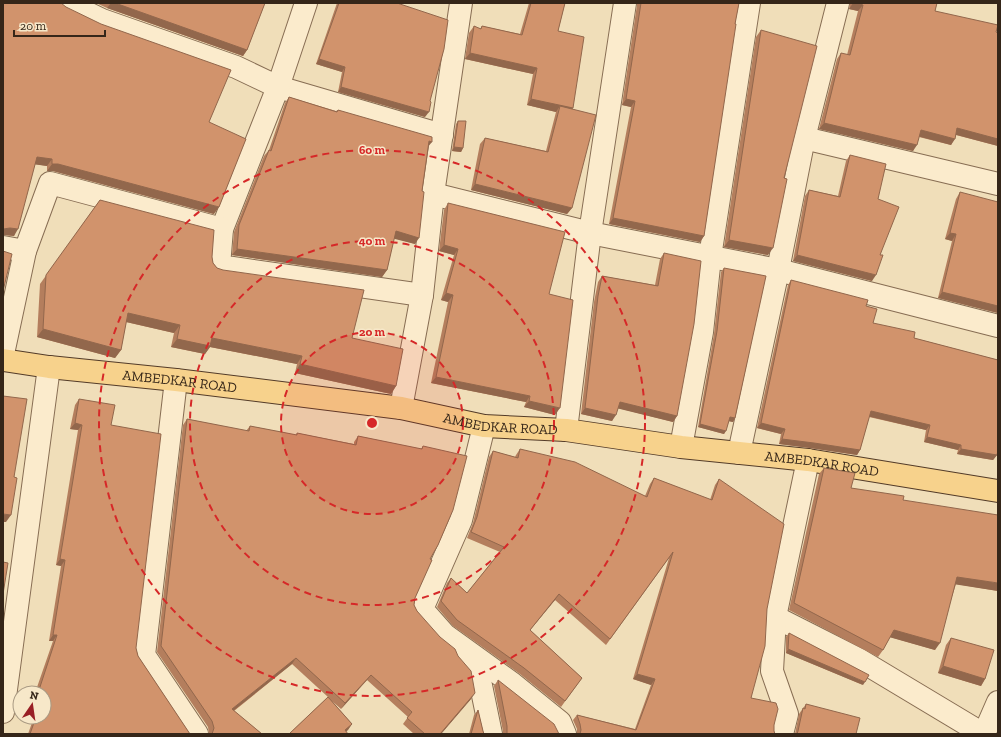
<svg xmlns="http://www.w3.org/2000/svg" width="1001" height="737" viewBox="0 0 1001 737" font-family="'Zilla Slab',serif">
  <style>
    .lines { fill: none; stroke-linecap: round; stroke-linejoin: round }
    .street-casing { stroke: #876d53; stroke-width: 24 }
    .primary-casing { stroke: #533b28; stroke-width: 24 }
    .street { stroke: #fbebcc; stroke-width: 22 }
    .primary { stroke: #f7d28c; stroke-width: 22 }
    .wall { fill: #b47e5d }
    .shaded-wall { fill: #92674c }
    .building { fill: #d1936c; stroke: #92674c }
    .ring { fill: none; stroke: #d62828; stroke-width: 2; stroke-dasharray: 7 5 }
    .labels { text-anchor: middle; stroke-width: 3; stroke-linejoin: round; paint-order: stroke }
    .street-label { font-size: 14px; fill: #352619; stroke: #f7e8c9 }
    .centre { fill: #d62828; stroke: #f7e8c9; stroke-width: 2 }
    .ring-label { font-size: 12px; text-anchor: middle; font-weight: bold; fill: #d62828; stroke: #f7e8c9; stroke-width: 3; stroke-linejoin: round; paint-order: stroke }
  </style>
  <rect width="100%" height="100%" fill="#f0deb9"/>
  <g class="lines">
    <g class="street-casing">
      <g id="street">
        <polyline points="67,3 102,20 236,67 278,87 442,135"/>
        <polyline points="306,3 278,87 222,229 219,266 422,295"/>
        <polyline points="804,138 998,184"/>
        <polyline points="433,194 590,233 778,270 998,326"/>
        <polyline points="3,247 25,251"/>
        <polyline points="3,354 25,251 50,183 222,229"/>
        <polyline points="176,380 144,655 197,734"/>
        <polyline points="401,408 422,295 433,194 461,3"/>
        <polyline points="484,426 461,520 422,609 445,635 513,684 560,722 565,734"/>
        <polyline points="566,430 590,233 625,3"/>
        <polyline points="681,447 702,332 710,257 749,3"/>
        <polyline points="739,453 778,270 804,138 838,3"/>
        <polyline points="775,617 858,659 983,734"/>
        <polyline points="463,654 478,671 491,734"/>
        <polyline points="3,712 49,367"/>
        <polyline points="782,734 787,714 772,671 775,617 808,460"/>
        <polyline points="984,734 998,702"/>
      </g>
    </g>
    <g class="primary-casing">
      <g id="primary">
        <path id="s1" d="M3,360L49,367L176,380L401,408L484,426L566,430L681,447L808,460L998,491"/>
      </g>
    </g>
    <use href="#street" class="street"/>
    <use href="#primary" class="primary"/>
  </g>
  <g class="wall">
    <polygon points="96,3 265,3 247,50 243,56 107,8"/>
    <polygon points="337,3 397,3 425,117 338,92 342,72 316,64"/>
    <polygon points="529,3 565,3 558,31 573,108 572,109 572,208 567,214 471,190 480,144 485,138 546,151 556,112 527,105 533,74 465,59 469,33 474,26 480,29 482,26 520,34"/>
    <polygon points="637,3 739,3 735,24 704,236 700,242 609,224 631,107 622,105 637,5"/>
    <polygon points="850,3 937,3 935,11 998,33 998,146 956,135 951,145 919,137 913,151 819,129 837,59 841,53 847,55 858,11 849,9"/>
    <polygon points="66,7 209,122 214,214 53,171 47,171 47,166 35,164 14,236 5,235"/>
    <polygon points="761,30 784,178 768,255 724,247 756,37"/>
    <polygon points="289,97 336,111 338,110 428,147 415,244 394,238 387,270 382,277 232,255 234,232 264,156 269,150 285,103"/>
    <polygon points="458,121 463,148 461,152 452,151 456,124"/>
    <polygon points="850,155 878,199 872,281 793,261 805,196 809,190 838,196 846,161"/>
    <polygon points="960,192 998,313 938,298 952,241 945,239 956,199"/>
    <polygon points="100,200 212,257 213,263 217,268 352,338 396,386 391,394 295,373 297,364 210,347 205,354 171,347 174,333 126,322 121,350 115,358 37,337 40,284"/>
    <polygon points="448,203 549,294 555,415 524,407 526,402 431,383 448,302 441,300 454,255 439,251 444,210"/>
    <polygon points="664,253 677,416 673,422 618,408 612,421 581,414 594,302 598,282 602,276 655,285 660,259"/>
    <polygon points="724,268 735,418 733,422 729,421 724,434 698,427 714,334 721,272"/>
    <polygon points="791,280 866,306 873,323 914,338 998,360 998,456 997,455 993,460 957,454 958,450 924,442 926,430 869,417 860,450 857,455 810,448 779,444 781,434 757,428 788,285"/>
    <polygon points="79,399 111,425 136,648 138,656 190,734 28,734 34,717 44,717 44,693 35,693 53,641 49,641 61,566 56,565 78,430 70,429 75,405"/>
    <polygon points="187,419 246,431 250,426 296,435 297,433 354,444 354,442 358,436 421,449 423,446 430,559 415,598 414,605 417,611 471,699 441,734 414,734 403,724 408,717 367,680 341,709 332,701 352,724 346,732 289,734 328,697 292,664 234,711 262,734 209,734 208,727 157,652 183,425"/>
    <polygon points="520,449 645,496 650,484 654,478 710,500 715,485 719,479 767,609 751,698 774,725 774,731 775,734 577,734 577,729 573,720 577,715 635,729 651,685 633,679 669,558 606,645 555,600 530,630 582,678 561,707 520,674 453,626 437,607 447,583 451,578 467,593 500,552 467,538 473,523 489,457 493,451 515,457 516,455"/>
    <polygon points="824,468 851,488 903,500 998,591 956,584 935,650 890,637 883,650 878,657 789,610 819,474"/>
    <polygon points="789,633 863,685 786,653 786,637"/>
    <polygon points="951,638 985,679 981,686 938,673 946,645"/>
    <polygon points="498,680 559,734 503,734 503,731 494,686"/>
    <polygon points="806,704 856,734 795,734 799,714"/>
    <polygon points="478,710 483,731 484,734 469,734 474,715"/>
  </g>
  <g class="shaded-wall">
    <polygon points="111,3 115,3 247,50 243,56 107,8"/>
    <polygon points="853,3 856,3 863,5 858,11 849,9"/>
    <polygon points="470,53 537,68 533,74 465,59"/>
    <polygon points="319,59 345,67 342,72 316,64"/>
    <polygon points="341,87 429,112 425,117 338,92"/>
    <polygon points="531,99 573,108 568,114 560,106 556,112 527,105"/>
    <polygon points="626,99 635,101 631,107 622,105"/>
    <polygon points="824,123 917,145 913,151 819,129"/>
    <polygon points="957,128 998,139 998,146 953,134"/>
    <polygon points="921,130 955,139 951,145 917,136"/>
    <polygon points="429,141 432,142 427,148"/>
    <polygon points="454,147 463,148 461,152 452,151"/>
    <polygon points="37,157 52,159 47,166 32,164"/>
    <polygon points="52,164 58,164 219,207 214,214 53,171 47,171"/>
    <polygon points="475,184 572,208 567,214 471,190"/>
    <polygon points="613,218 704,236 700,242 609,224"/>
    <polygon points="10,228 18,229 14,236 5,235 3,235 3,229"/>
    <polygon points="396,231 419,238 415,244 391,238"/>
    <polygon points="950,233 956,234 952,241 945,239"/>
    <polygon points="729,240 773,248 768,255 724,247"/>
    <polygon points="444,245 458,249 454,255 439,251"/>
    <polygon points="237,249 387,270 382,277 232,255"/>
    <polygon points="797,255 876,275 872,281 793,261"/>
    <polygon points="942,292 998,306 998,313 938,298"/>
    <polygon points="446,293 453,295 448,302 441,300"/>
    <polygon points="128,313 180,325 174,333 122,321"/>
    <polygon points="43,329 121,350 115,358 37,337"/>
    <polygon points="212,338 302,356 297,364 210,347 205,354 171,347 177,339"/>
    <polygon points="300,364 396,386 391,394 295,373"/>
    <polygon points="436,377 530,396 526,402 431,383"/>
    <polygon points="529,401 560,408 555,415 524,407"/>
    <polygon points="620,402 677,416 673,422 616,408"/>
    <polygon points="585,408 616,415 612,421 581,414"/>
    <polygon points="871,411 930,425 926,430 867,416"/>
    <polygon points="730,417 735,418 733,422 728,421"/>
    <polygon points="75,423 82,425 78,430 70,429"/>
    <polygon points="761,423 785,429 781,434 757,428"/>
    <polygon points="700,424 726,431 724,434 698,427"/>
    <polygon points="927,437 961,445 958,450 924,442"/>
    <polygon points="782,439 814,443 860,450 857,455 810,448 779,444"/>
    <polygon points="961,449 998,450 998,456 997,455 993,460 957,454"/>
    <polygon points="3,514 11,515 6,522 3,522"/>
    <polygon points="60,559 65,560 61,566 56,565"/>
    <polygon points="957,577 998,583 998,591 953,584"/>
    <polygon points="559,594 555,600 526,635 530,630"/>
    <polygon points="894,630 940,643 935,650 889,637"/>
    <polygon points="53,635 57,635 53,641 49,641"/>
    <polygon points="788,649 865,682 863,685 786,653"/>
    <polygon points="296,658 292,664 228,715 232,709"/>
    <polygon points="943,666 985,679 981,686 938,673"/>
    <polygon points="637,674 655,679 651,685 633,679"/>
    <polygon points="371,675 367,680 341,709 345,703"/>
    <polygon points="475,693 471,699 441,734 440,734"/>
    <polygon points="352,724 348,730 343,734 345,730"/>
  </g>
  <g class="building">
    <polygon points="3,3 61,3 66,7 101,24 231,70 209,122 246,139 219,207 58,164 52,164 52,159 37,157 18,229 10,228 3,229"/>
    <polygon points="115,3 265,3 247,50"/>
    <polygon points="339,3 397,3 448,20 444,49 430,101 431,102 429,112 341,87 345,67 319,59"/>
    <polygon points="531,3 565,3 558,31 584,37 573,108 531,99 537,68 470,53 474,26 481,29 482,26 522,35"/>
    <polygon points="641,3 739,3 735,24 736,24 704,236 613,218 635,101 626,99"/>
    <polygon points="856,3 937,3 935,11 998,25 996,32 998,33 998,139 957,128 955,139 921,130 917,145 824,123 841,53 850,55 863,5"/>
    <polygon points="761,30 817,46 784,178 787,179 773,248 729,240"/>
    <polygon points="289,97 337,112 338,110 432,137 432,142 429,141 422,191 424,192 419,238 396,231 387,270 237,249 239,225 269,150 271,151"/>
    <polygon points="560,106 596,115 572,208 475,184 485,138 548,152"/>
    <polygon points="458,121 466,121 463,148 454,147"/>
    <polygon points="850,155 886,164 878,199 899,207 880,255 883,255 876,275 797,255 809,190 840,197"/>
    <polygon points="960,192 998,202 998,306 942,292 956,234 950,233"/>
    <polygon points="100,200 214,230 212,257 213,263 217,268 223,270 364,290 352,338 403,349 396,386 300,364 302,356 212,338 210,346 177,339 180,325 128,313 121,350 43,329 46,275"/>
    <polygon points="448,203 565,232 549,294 573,300 560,408 529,401 530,396 436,377 453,295 446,293 458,249 444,245"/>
    <polygon points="3,251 12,254 3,291"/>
    <polygon points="664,253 701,261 694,324 677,416 620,402 616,415 585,408 598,296 602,276 658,286"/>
    <polygon points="724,268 766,276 735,418 730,417 726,431 700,424 717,331"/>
    <polygon points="791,280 868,300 866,306 877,309 873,323 915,332 914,338 998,360 998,450 997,455 961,449 961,445 927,437 930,425 871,411 860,450 814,443 782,439 785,429 761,423"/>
    <polygon points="3,396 27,399 14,477 17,478 11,515 3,514"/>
    <polygon points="79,399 115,405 111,425 161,434 136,648 138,656 190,734 30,734 36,717 44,717 44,693 38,693 57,635 53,635 65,560 60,559 82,425 75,423"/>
    <polygon points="187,419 249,431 250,426 297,435 297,433 356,445 358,436 422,449 423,446 467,456 453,510 438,545 430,559 432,560 415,598 414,605 417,611 440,637 455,649 458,656 471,671 475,693 440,734 425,734 407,718 412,712 371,675 345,703 296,658 232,709 262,734 212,734 214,728 212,721 161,646"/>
    <polygon points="520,449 575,462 647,497 654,478 712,500 719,479 784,524 767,609 765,646 751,698 776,703 778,709 774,725 774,731 775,734 580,734 581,730 580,724 577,715 636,730 655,679 637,674 673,552 610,639 559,594 530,630 582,678 565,701 524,668 457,620 441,601 451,578 467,593 504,547 471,532 477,517 493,451 518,458"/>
    <polygon points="824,468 855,473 851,488 904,496 903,500 998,515 998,583 957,577 940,643 894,630 883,650 794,603"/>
    <polygon points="3,562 8,563 3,594"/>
    <polygon points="789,633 869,675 865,682 788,649"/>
    <polygon points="951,638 994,650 985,679 943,666"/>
    <polygon points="498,680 554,724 559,734 506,734 507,733 507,726"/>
    <polygon points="328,697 352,724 345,730 348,734 289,734"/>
    <polygon points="806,704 860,718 856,734 797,734 798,731 803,708 805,709"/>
    <polygon points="478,710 483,731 484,734 471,734"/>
  </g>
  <circle cx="372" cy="423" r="91" fill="#d62828" fill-opacity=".12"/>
  <g class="ring">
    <circle cx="372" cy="423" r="91"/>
    <circle cx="372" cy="423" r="182"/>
    <circle cx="372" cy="423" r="273"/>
  </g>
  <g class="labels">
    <g class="street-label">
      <text dy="5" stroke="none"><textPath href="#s1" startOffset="178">AMBEDKAR ROAD</textPath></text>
      <text dy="5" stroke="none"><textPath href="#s1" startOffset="502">AMBEDKAR ROAD</textPath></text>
      <text dy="5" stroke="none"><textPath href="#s1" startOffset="826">AMBEDKAR ROAD</textPath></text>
    </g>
  </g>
  <circle cx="372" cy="423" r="6" class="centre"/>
  <g class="ring-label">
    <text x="372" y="154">60 m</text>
    <text x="372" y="245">40 m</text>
    <text x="372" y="336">20 m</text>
  </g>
  <rect width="1001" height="737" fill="none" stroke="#352619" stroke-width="8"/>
  <g transform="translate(32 705) rotate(13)"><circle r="19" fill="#f7e8c9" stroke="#a99a83"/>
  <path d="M0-3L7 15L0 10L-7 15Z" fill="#992025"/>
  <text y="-6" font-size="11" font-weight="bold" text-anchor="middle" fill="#352619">N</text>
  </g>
  <path d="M14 30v6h91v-6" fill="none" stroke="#352619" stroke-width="2"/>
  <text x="20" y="30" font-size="12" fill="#352619" stroke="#f7e8c9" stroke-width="3" paint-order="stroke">20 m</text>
</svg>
